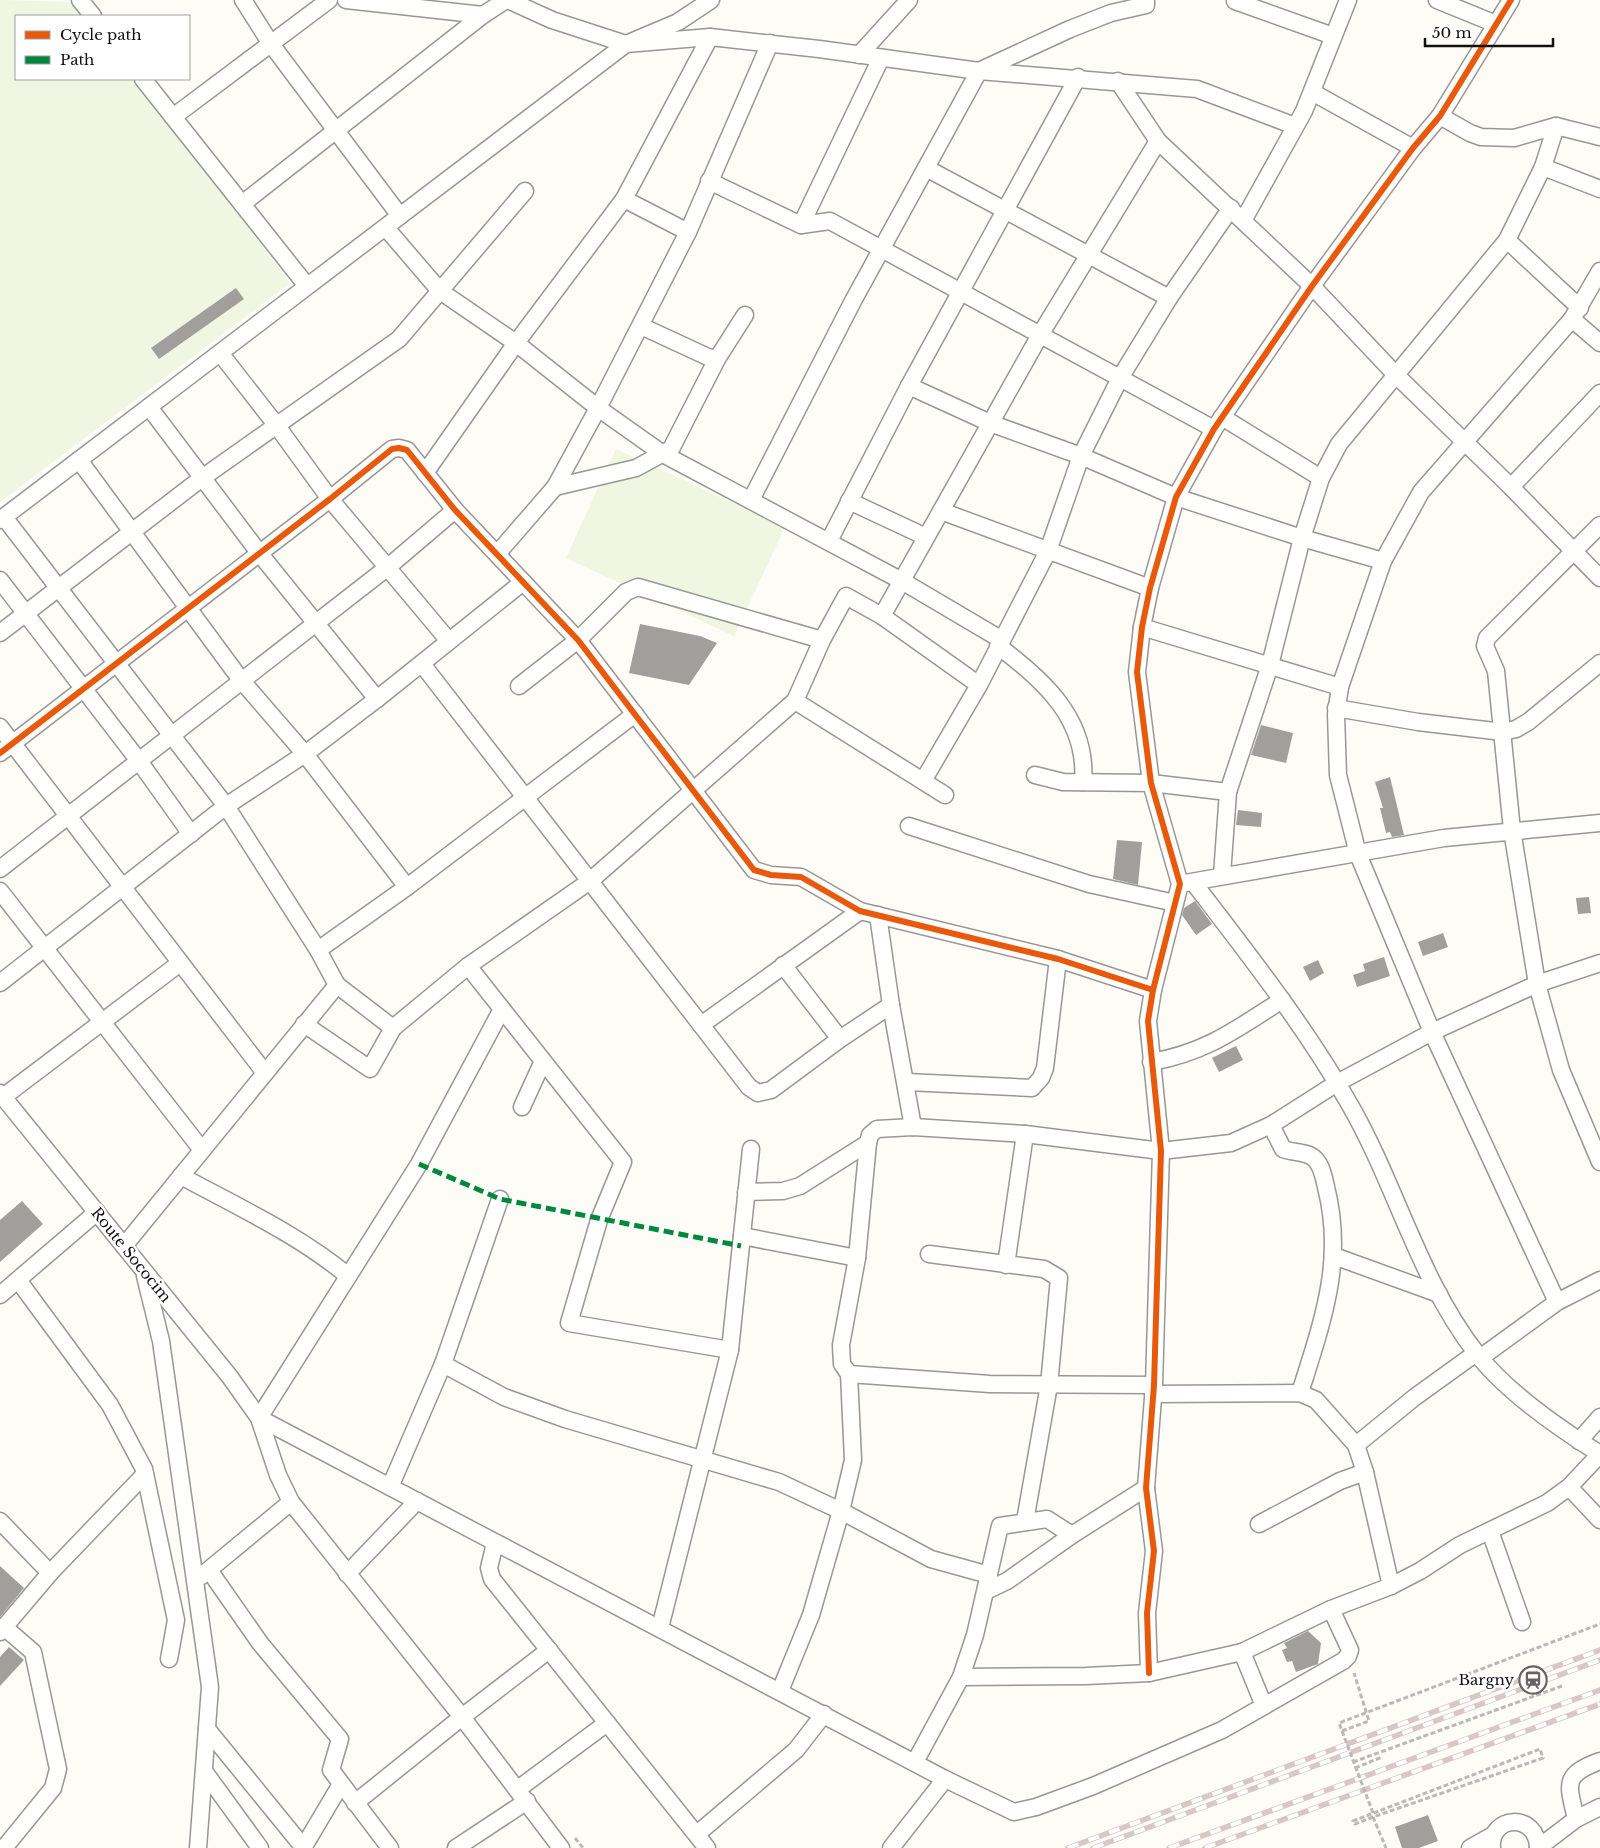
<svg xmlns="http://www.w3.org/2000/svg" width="1600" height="1848" viewBox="0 0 1600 1848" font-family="'Libre Baskerville',serif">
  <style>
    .pitch { fill: #f0f6e1 }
    .building { fill: #a19f9c }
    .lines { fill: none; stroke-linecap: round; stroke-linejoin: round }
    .minor-casing { stroke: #979795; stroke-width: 19 }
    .path { stroke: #b9b9b8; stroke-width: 3; stroke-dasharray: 5 2.5; stroke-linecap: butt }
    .minor { stroke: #fffffe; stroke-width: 16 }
    .rail-casing { stroke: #d9c6c7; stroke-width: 5.5 }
    .rail { stroke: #fff; stroke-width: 4; stroke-dasharray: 11; stroke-linecap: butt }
    .path-bridge { stroke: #b9b9b8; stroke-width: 3; stroke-dasharray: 5 2.5; stroke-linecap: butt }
    .quiet { stroke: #00873e; stroke-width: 5; stroke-dasharray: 10 5; stroke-linecap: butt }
    .cycleway-casing { stroke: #fff; stroke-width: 9 }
    .cycleway { stroke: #e8590c; stroke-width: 6 }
    .labels { text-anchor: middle; stroke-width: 5; stroke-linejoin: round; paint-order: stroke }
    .street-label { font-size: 15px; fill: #111; stroke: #fff }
    .poi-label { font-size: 15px; fill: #111; stroke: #fff; text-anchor: end }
  </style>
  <rect width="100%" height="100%" fill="#fdfcf7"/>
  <g class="pitch">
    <polygon points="0,0 77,2 88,16 16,16 16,79 135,79 290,283 0,502"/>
    <polygon points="616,449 785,527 734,636 566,558"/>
  </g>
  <g class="building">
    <polygon points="236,288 244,299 159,359 151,348"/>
    <polygon points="640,624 700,636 717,643 689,685 629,673"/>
    <polygon points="1261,725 1293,733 1286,763 1251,755"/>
    <polygon points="1390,777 1404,835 1392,837 1390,832 1386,833 1380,808 1383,808 1375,782"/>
    <polygon points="1238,810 1262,813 1261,827 1236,825"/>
    <polygon points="1117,840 1142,842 1138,885 1113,879"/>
    <polygon points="1589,897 1591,913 1578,914 1576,898"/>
    <polygon points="1195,901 1212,924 1196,935 1182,915 1184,908"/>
    <polygon points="1443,933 1448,947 1423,956 1418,942"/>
    <polygon points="1384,957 1390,976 1357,987 1353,975 1365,971 1363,964"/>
    <polygon points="1318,960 1324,973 1310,981 1303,967"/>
    <polygon points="1236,1046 1243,1060 1219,1072 1212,1058"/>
    <polygon points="22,1201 43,1224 0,1262 0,1220"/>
    <polygon points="0,1566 24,1588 0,1617"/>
    <polygon points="1308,1631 1321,1643 1318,1664 1296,1672 1292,1661 1287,1662 1282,1650 1287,1648 1284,1643"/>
    <polygon points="9,1647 24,1660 0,1686 0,1657"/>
    <polygon points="1428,1815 1438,1841 1419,1848 1402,1848 1395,1827"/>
  </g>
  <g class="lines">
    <g class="minor-casing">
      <g id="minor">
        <polyline points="80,0 93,16"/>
        <polyline points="243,0 271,44 400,216"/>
        <polyline points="346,0 483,15"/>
        <polyline points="508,0 552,20 626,44 710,37 819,49 979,71 1197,89 1295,126"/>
        <polyline points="1437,0 1496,24"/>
        <polyline points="1235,1 1333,36"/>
        <polyline points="859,55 909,0"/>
        <polyline points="143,79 307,286"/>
        <polyline points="1118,81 1158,141 1312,286 1396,375 1511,487 1600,578"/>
        <polyline points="1312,92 1413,148"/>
        <polyline points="1440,116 1470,133 1481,137 1514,138 1556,126 1600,137"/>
        <polyline points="173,117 329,0"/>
        <polyline points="1543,167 1600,189"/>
        <polyline points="926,168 1169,298"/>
        <polyline points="709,181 801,225 830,221 1214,429"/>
        <polyline points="624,199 688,232"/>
        <polyline points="242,204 483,15 506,0"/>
        <polyline points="1244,219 1304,111 1348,0"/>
        <polyline points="801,225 881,58"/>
        <polyline points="386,228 440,291 516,343 598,408 663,454 902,581 1002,640"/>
        <polyline points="1507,240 1580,308"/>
        <polyline points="1572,319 1600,343"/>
        <polyline points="641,326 708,357 717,359"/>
        <polyline points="220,353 277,426 330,499 449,641"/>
        <polyline points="909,386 990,423 1081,456 1176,497 1302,538 1383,561"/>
        <polyline points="149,407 260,554 377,699"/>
        <polyline points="1222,417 1321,478"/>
        <polyline points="79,460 241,680 305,754 407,887"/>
        <polyline points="425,473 516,343 624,199 710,37"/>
        <polyline points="555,487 636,468 671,449 717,359 745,315"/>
        <polyline points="1511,487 1600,393"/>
        <polyline points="751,500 853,301 979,71 1070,29 1111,13 1146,5 1146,0"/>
        <polyline points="849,501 926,537"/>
        <polyline points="941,511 1150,588"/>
        <polyline points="4,517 226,806 318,950 337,985 393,1028"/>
        <polyline points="0,520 626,44 678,22 711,0"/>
        <polyline points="1600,525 1487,638 1485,646 1496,671 1512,830 1537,984 1561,1070 1600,1162"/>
        <polyline points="829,541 909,386 1078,77"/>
        <polyline points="497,554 555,487 598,408 688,232 770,43"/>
        <polyline points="0,580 139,761 191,834"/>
        <polyline points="882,616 1040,335 1158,141"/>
        <polyline points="1142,627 1340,687"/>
        <polyline points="0,633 202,478 399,339 525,191"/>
        <path d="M998,646C1044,680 1088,720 1083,782"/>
        <polyline points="422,664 749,1087 758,1093 771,1090 840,1039 891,1005"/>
        <polyline points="519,686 578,640 626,592 638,587 822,640"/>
        <polyline points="795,701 945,795"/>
        <polyline points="1336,708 1418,722 1503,732 1516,729 1528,722 1600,663"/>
        <polyline points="0,727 265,1073"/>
        <polyline points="0,753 330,499 392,449 399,448 407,450 455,510 578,640 754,870 771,875 801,877 860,911 1058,959 1153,990"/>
        <polyline points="1035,775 1063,782 1151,783 1228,792"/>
        <polyline points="923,781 979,685 1048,551 1081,456 1120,378 1169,298 1231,208"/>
        <polyline points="909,826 1089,884 1175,903"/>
        <polyline points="0,869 388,567 455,510"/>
        <polyline points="1222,875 1228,792 1270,665 1302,538 1321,478 1339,444 1507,240 1543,167 1556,126"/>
        <path d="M1193,882C1248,954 1305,1026 1350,1105C1396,1185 1419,1280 1477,1354C1506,1391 1560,1429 1600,1454"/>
        <polyline points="1185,883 1444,838 1600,823"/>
        <polyline points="0,891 202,1150"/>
        <polyline points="878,915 891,1005 913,1127"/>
        <polyline points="318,950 407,887 635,714"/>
        <polyline points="783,965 840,1039"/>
        <polyline points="468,966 623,1162 599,1220 569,1323 730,1350"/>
        <polyline points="0,983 226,806 305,754 377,699 523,582"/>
        <polyline points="304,1024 370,1069 393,1028 468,966 590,881 795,701 822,640 846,596 882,616 979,685"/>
        <polyline points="701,1025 860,911"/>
        <path d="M1151,1062C1205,1053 1237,1029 1282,1000"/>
        <polyline points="907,1082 1032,1088 1041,1078 1045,1068 1058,959"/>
        <polyline points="0,1093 230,1377 259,1418 278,1475 291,1502 462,1717 561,1848"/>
        <polyline points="3,1097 180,963"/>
        <polyline points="522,1107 543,1061"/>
        <path d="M1271,1125L1283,1149C1293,1153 1307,1151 1315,1159C1322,1166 1324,1178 1326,1187C1345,1262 1322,1322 1300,1393"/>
        <path d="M181,1176C238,1207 299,1235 348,1276"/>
        <polyline points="746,1192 783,1191 800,1186 868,1143"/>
        <polyline points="742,1236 857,1258"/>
        <polyline points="124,1246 337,985"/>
        <polyline points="929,1254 1044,1269 1059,1278 1049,1385 1025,1521"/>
        <polyline points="1334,1256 1439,1294"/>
        <polyline points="1006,1265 1025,1134"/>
        <polyline points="145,1276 161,1341 210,1687 198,1848"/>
        <polyline points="18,1280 110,1405 144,1469 176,1620 169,1659"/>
        <polyline points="0,1295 97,1212"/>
        <polyline points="1557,1302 1432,1032 1358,854 1338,775 1336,714 1340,687 1383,561 1421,492 1572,319 1600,271"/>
        <polyline points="1480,1358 1557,1302 1600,1280"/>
        <polyline points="443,1364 504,1397 565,1419 779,1482 841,1511 931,1559 989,1575"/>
        <polyline points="849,1374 990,1384 1154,1385"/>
        <polyline points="1153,1394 1300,1393 1316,1400 1356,1445 1365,1472 1391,1586"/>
        <polyline points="259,1418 945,1779 1014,1812 1036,1807 1093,1786 1222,1730 1343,1661 1348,1656 1350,1650 1331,1609"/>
        <polyline points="259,1418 419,1164 502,1009"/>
        <polyline points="1579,1441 1600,1417"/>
        <polyline points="1356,1445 1415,1397 1476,1353"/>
        <polyline points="390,1487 443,1364 500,1199"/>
        <polyline points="1569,1487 1600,1520"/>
        <polyline points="0,1521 50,1573"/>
        <polyline points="1259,1524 1340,1481 1365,1472"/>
        <polyline points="1490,1531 1522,1622"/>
        <polyline points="495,1543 489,1568 492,1579 707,1848"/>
        <polyline points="209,1570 260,1643 340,1739 331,1770 390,1848"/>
        <polyline points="347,1574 417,1501"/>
        <polyline points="200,1577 291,1502"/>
        <polyline points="986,1591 1007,1581 1072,1535 1146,1488"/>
        <polyline points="660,1628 730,1350 751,1149"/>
        <polyline points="0,1632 50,1573 145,1474"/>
        <polyline points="1242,1652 1264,1706"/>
        <polyline points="1149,1673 1147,1613 1154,1551 1146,1488 1154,1385 1161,1151 1148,1021 1153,990 1180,884 1151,783 1137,672 1142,627 1150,588 1176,497 1214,429 1312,286 1413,148 1440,116 1511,0"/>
        <polyline points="961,1677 1086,1676 1149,1673 1242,1652 1331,1609 1391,1586 1420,1571 1460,1545 1547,1503 1569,1487 1600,1454"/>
        <polyline points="780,1691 811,1615 841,1511 853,1460 849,1374 842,1364 841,1345 857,1258 868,1143 870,1135 877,1129 913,1127 1025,1134 1161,1151 1231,1143 1271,1125 1337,1083 1432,1032 1537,984 1600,963"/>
        <polyline points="207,1729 304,1848"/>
        <polyline points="915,1762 961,1677 975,1635 1000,1526 1047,1519 1072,1535"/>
        <polyline points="204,1771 260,1848"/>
        <polyline points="518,1789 607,1723"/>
        <polyline points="355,1803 462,1717 549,1650"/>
        <path d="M1576,1819C1568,1784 1562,1775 1600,1761"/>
        <polyline points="697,1834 796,1750 824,1714"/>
        <polyline points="4,1848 53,1788 58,1769 33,1652 4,1627"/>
        <polyline points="303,1848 341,1784"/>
        <polyline points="456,1848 527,1801"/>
        <polyline points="891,1848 945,1779"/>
        <polyline points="1470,1848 1493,1835"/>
        <path d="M1492,1848C1489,1815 1537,1812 1538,1848"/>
        <polyline points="1538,1848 1576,1819 1600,1807"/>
      </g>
    </g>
    <g class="path">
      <polyline points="1342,1731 1369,1721 1354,1673"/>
      <polyline points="1353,1762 1562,1686"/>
      <polyline points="1355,1768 1382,1757"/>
      <polyline points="1373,1817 1355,1824 1353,1821 1540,1749 1543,1758 1373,1817 1386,1848"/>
      <polyline points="575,1838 583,1848"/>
    </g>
    <use href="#minor" class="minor"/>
    <g class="rail-casing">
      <g id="rail">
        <polyline points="1068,1848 1600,1650"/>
        <polyline points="1093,1848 1600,1660"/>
        <polyline points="1169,1848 1600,1690"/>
        <polyline points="1205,1848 1600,1704"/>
      </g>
    </g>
    <use href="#rail" class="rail"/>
    <polyline class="path-bridge" points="1373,1813 1339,1723 1600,1624"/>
    <polyline class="quiet" points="419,1164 500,1199 741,1246"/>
    <g class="cycleway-casing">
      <g id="cycleway">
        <polyline points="0,753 330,499 392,449 399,448 407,450 455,510 578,640 754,870 771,875 801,877 860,911 1058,959 1153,990"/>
        <polyline points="1149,1673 1147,1613 1154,1551 1146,1488 1154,1385 1161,1151 1148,1021 1153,990 1180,884 1151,783 1137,672 1142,627 1150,588 1176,497 1214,429 1312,286 1413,148 1440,116 1511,0"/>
      </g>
    </g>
    <use href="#cycleway" class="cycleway"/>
  </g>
  <defs>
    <g id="station-ring" transform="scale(1.4375)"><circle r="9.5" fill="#fff" stroke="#646362" stroke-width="1.5"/><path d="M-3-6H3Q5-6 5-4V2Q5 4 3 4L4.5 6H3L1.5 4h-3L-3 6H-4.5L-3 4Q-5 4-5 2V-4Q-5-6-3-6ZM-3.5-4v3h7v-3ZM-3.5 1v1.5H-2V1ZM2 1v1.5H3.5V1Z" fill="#646362"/></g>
  </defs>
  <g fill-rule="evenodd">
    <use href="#station-ring" x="1533" y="1680"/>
  </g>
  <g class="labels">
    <g class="street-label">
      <text transform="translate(131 1255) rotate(51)" y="5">Route Sococim</text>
    </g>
    <g class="poi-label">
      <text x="1514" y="1685">Bargny</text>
    </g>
  </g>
  <rect x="15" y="15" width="175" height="65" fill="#ffffff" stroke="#a0a0a0"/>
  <rect x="25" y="31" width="25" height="8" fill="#e8590c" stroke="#a0a0a0"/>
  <text x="60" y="40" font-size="15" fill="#111111">Cycle path</text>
  <rect x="25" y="56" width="25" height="8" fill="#00873e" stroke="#a0a0a0"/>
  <text x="60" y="65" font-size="15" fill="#111111">Path</text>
  <path d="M1425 38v8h128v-8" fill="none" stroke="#111111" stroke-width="2.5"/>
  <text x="1432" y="38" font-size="15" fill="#111111" stroke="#ffffff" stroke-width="4" paint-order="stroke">50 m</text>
</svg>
